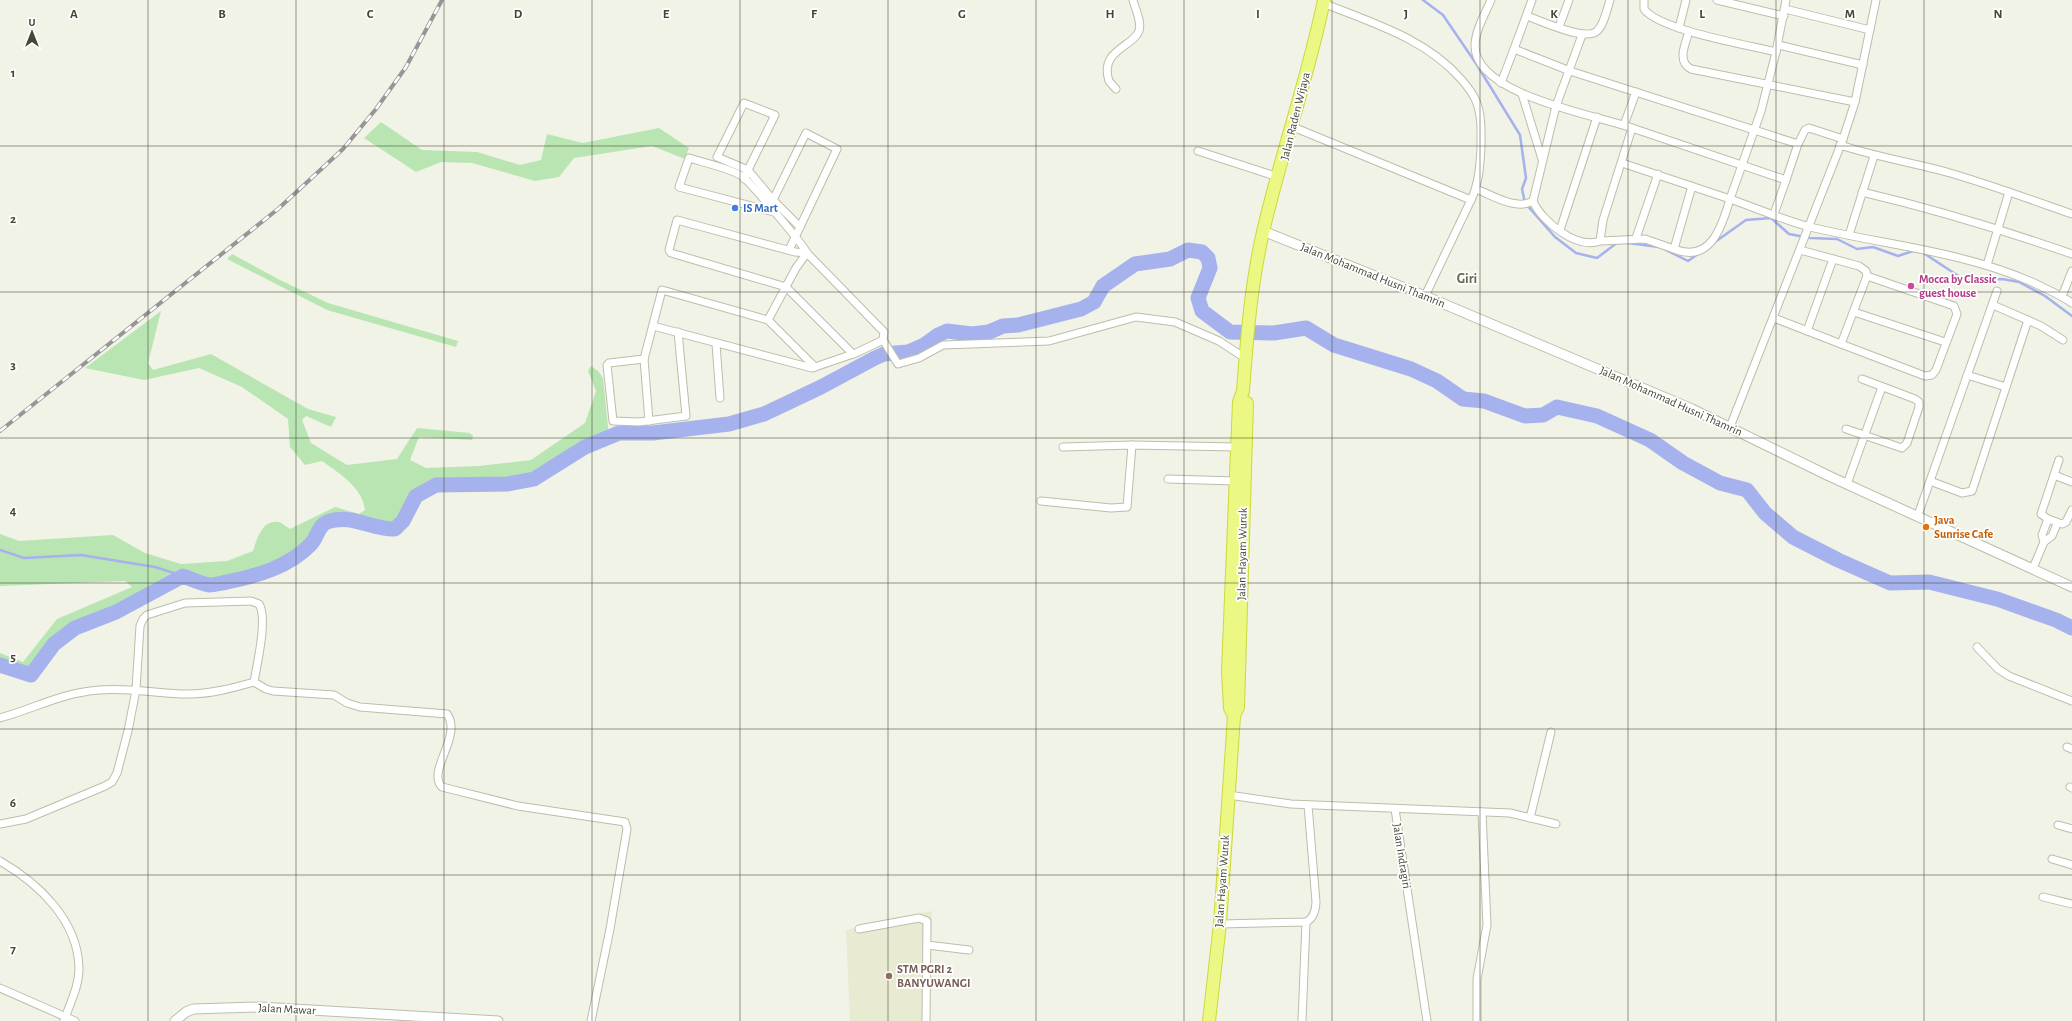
<svg xmlns="http://www.w3.org/2000/svg" width="2072" height="1021" viewBox="0 0 2072 1021" font-family="'Alegreya Sans',sans-serif">
  <style>
    .education { fill: #e8ebd2 }
    .green { fill: #b8e5b2 }
    .lines { fill: none; stroke-linecap: round; stroke-linejoin: round }
    .stream { stroke: #a6b2ed; stroke-width: 2.5 }
    .river { stroke: #a6b2ed; stroke-width: 15 }
    .minor-casing { stroke: #bcbeaa; stroke-width: 9 }
    .tertiary-casing { stroke: #bcbeaa; stroke-width: 11 }
    .trunk-casing { stroke: #ced73d; stroke-width: 14 }
    .minor { stroke: #fff; stroke-width: 7 }
    .tertiary { stroke: #fff; stroke-width: 9 }
    .trunk { stroke: #ecf884; stroke-width: 12 }
    .rail-casing { stroke: #969696; stroke-width: 4 }
    .rail { stroke: #fff; stroke-width: 2.5; stroke-dasharray: 8; stroke-linecap: butt }
    .grid { fill: none; stroke: #454636; stroke-width: 1; stroke-opacity: 0.55 }
    .shop-dot { fill: #3f7fe0; stroke: #fff; stroke-width: 1.5 }
    .hotel-dot { fill: #d1479c; stroke: #fff; stroke-width: 1.5 }
    .food-dot { fill: #e8710a; stroke: #fff; stroke-width: 1.5 }
    .education-dot { fill: #8d6e63; stroke: #fff; stroke-width: 1.5 }
    .labels { text-anchor: middle; stroke-width: 3.5; stroke-linejoin: round; paint-order: stroke }
    .street-label { font-size: 12px; fill: #454636; stroke: #fff }
    .shop-label { font-size: 12px; font-weight: bold; fill: #366cbe; stroke: #fff; text-anchor: start }
    .hotel-label { font-size: 12px; font-weight: bold; fill: #b23c85; stroke: #fff; text-anchor: start }
    .food-label { font-size: 12px; font-weight: bold; fill: #c56008; stroke: #fff; text-anchor: start }
    .education-label { font-size: 12px; font-weight: bold; fill: #785e54; stroke: #fff; text-anchor: start }
    .quarter-label { font-size: 14px; font-weight: bold; fill: #67684e; stroke: #fff }
    .grid-label { font-size: 13px; text-anchor: middle; font-weight: bold; fill: #454636; stroke: #fff; stroke-width: 3.5; stroke-linejoin: round; paint-order: stroke }
  </style>
  <rect width="100%" height="100%" fill="#f1f3e7"/>
  <polygon class="education" points="932,911 928,1021 850,1021 846,930"/>
  <g class="green">
    <polygon points="381,122 422,150 477,152 520,165 541,160 547,134 583,143 659,128 689,148 685,159 652,146 574,158 559,177 535,181 472,163 441,162 416,172 364,138"/>
    <polygon points="232,254 280,280 328,303 458,341 456,347 327,310 227,259"/>
    <path d="M161,311L148,363L153,370L211,354L308,409L336,417L331,427L306,416L302,420L311,443L347,465L397,459L417,428L470,433L473,436L472,440L419,437L410,460L426,468L479,466L531,460L585,423L596,391L588,371L591,366L598,371L603,378L609,436L584,447L534,479L508,484L436,485L416,497L403,521L395,529C372,530 352,513 327,522C318,526 317,538 311,544C289,567 257,576 227,582C221,583 214,585 209,585C200,583 191,579 183,576L116,612L75,628L54,644L31,675L0,665V653L23,662L57,619L132,587L125,581L0,586V534L19,541L113,535L145,553L181,564L227,561L253,551C257,539 262,519 279,522C282,523 287,527 290,529L335,507L359,514L365,510C363,488 339,473 322,461L305,465L290,447L288,419L242,387L199,368L144,380L85,368Z"/>
  </g>
  <g class="lines">
    <g class="stream">
      <polyline points="1423,0 1443,15 1477,65 1520,135 1526,178 1522,189 1525,203 1555,237 1576,253 1597,258 1618,242"/>
      <polyline points="1715,242 1746,220 1771,218 1789,234 1810,238 1837,239 1857,249 1873,247 1898,256 1916,250"/>
      <polyline points="1628,243 1659,247"/>
      <polyline points="1664,249 1688,261 1698,254"/>
      <polyline points="1922,252 1966,281 2002,279 2019,282 2045,296 2072,316"/>
      <polyline points="0,550 24,558 81,555 155,567 183,576"/>
    </g>
    <path class="river" d="M0,665L31,675L54,644L75,628L116,612L183,576C191,579 200,583 209,585C214,585 221,583 227,582C257,576 289,567 311,544C317,538 318,526 327,522C352,513 372,530 395,529L403,521L416,496L436,485L508,484L534,479L585,447L619,433H653L729,424L764,414L821,387L875,358L884,354L908,352L924,345L938,335L947,331L972,334L989,332L1003,326L1018,325L1081,309L1094,302L1103,286L1135,264L1170,259L1188,250L1202,252L1208,258L1210,268L1198,298L1202,311L1230,332L1274,333L1306,328L1334,345L1411,369L1437,381L1463,399L1484,401L1525,416L1543,415L1557,407L1597,416L1650,440L1683,463L1720,483L1747,490L1765,513L1793,537L1838,560L1890,583L1929,582L1997,599L2056,620L2072,628"/>
    <g class="minor-casing">
      <g id="minor">
        <path d="M1491,0C1485,14 1475,31 1475,46C1475,95 1596,115 1632,128"/>
        <path d="M1644,0V9C1659,30 1748,45 1776,52L1786,0"/>
        <polyline points="1717,0 1784,16"/>
        <path d="M1323,3C1372,23 1425,38 1461,79C1467,86 1473,93 1476,101C1482,115 1481,132 1481,147C1480,166 1479,183 1471,200"/>
        <polyline points="1785,9 1870,30"/>
        <path d="M1527,16C1541,21 1586,42 1597,31C1604,25 1607,9 1610,0"/>
        <polyline points="1559,27 1569,0"/>
        <polyline points="1679,28 1686,0"/>
        <path d="M1689,31C1686,43 1676,61 1691,69L1855,102"/>
        <polyline points="1778,45 1863,65"/>
        <polyline points="1514,49 1532,0"/>
        <path d="M1776,52L1761,111L1730,199C1756,208 1783,220 1810,227C1885,245 1961,251 2032,282C2046,289 2059,294 2072,303"/>
        <polyline points="1501,83 1514,49 1570,71 1798,144 1805,130 1809,128 1843,139"/>
        <path d="M1116,89L1109,81C1099,50 1133,47 1139,31C1142,21 1135,9 1133,0"/>
        <polyline points="1522,94 1542,159"/>
        <polygon points="744,103 775,115 748,170 717,157"/>
        <polyline points="1624,125 1636,92"/>
        <polyline points="1293,127 1471,200 1425,296"/>
        <path d="M1840,145C1877,157 1914,163 1950,173C1991,185 2032,200 2072,214"/>
        <polyline points="1198,151 1278,177"/>
        <path d="M1622,163L1730,199C1722,227 1710,264 1674,249"/>
        <polyline points="744,179 748,170 773,200 806,133 837,149 789,250"/>
        <path d="M1476,189C1492,195 1516,211 1533,201L1556,106L1582,35"/>
        <path d="M1862,192C1934,209 2003,230 2072,254"/>
        <polyline points="773,200 800,227"/>
        <path d="M1533,201C1541,221 1577,250 1600,241L1603,220L1632,128L1786,180L1798,144"/>
        <path d="M774,212L679,187L689,158C702,162 732,169 742,176C750,182 803,244 807,253"/>
        <polyline points="1774,214 1786,180"/>
        <polyline points="1560,230 1597,117"/>
        <polyline points="1849,235 1874,156"/>
        <polyline points="1636,238 1658,174"/>
        <polyline points="1600,241 1645,239 1674,249 1692,186"/>
        <polyline points="807,253 795,252 677,220 669,250 671,253 786,287 853,354"/>
        <polyline points="1987,265 2009,192"/>
        <polyline points="2062,296 2072,271"/>
        <polyline points="1993,305 2041,326 2063,340"/>
        <polyline points="1854,312 1945,342"/>
        <polyline points="1774,318 1841,344 1867,276 1866,271 1859,266 1800,250"/>
        <polyline points="768,320 815,367"/>
        <polyline points="653,326 812,368 856,353 883,340 898,364 919,358 943,345 1049,341 1136,317 1175,322 1219,341 1245,358"/>
        <polyline points="1807,331 1833,259"/>
        <polyline points="678,332 686,416 639,422 613,421 607,365 609,363 644,359 662,290 768,320 796,268 807,253 884,332 883,340"/>
        <polyline points="716,344 720,398"/>
        <polyline points="1841,344 1925,376 1932,375 1936,370 1957,314 1954,306 1867,276"/>
        <polyline points="644,359 649,421"/>
        <polyline points="1967,375 2006,387"/>
        <polyline points="1730,427 1843,139 1855,102 1876,0"/>
        <polyline points="1846,429 1902,448 1907,443 1919,407 1919,402 1915,399 1862,379"/>
        <polyline points="1063,447 1132,445 1237,447"/>
        <polyline points="2059,460 2041,514 2048,519 2062,524 2066,522 2072,510"/>
        <polyline points="2054,475 2072,482"/>
        <polyline points="1168,479 1235,481"/>
        <polyline points="1930,481 1962,493 1972,491 2028,320"/>
        <polyline points="1847,484 1882,387"/>
        <polyline points="1041,501 1111,508 1127,507 1132,445"/>
        <polyline points="1918,515 1997,291"/>
        <polyline points="2044,542 2052,536 2057,524"/>
        <polyline points="2033,568 2044,542 2042,535 2048,519"/>
        <polyline points="1977,647 1998,669 2009,676 2072,701"/>
        <path d="M254,682L266,689L273,691L334,695L347,703L360,707L447,714C463,736 426,771 442,787L518,806L625,822L627,829L610,929L591,1021"/>
        <path d="M0,718C36,708 61,693 99,690C129,687 159,694 188,694C211,694 233,688 254,682C257,664 268,618 259,604L251,601L185,603L147,615L143,619L140,626L136,690L128,731L117,773L112,782L105,786L26,819L0,824"/>
        <polyline points="2067,747 2072,749"/>
        <polyline points="2070,787 2072,788"/>
        <polyline points="1228,795 1291,804 1510,813 1556,824"/>
        <polyline points="1395,809 1427,1021"/>
        <polyline points="1530,818 1551,732"/>
        <polyline points="2058,825 2072,829"/>
        <polyline points="2052,859 2072,865"/>
        <path d="M0,861C38,883 78,920 79,968C79,987 70,1003 64,1021"/>
        <polyline points="2043,897 2072,904"/>
        <path d="M1220,924L1306,922C1313,919 1316,910 1316,902L1308,805"/>
        <polyline points="859,929 919,918 927,921 926,1021"/>
        <polyline points="927,945 969,950"/>
        <polyline points="0,988 75,1021"/>
        <polyline points="1302,1021 1306,922"/>
        <polyline points="1477,1021 1477,979 1487,925 1482,812"/>
      </g>
    </g>
    <g class="tertiary-casing">
      <g id="tertiary">
        <polyline points="1263,231 1425,296 1692,409 1829,476 2072,587"/>
        <polyline points="175,1021 186,1012 193,1009 260,1007 498,1021"/>
      </g>
    </g>
    <g class="trunk-casing">
      <g id="trunk">
        <path d="M1234,716L1230,708L1228,671L1239,402L1243,391C1247,337 1251,284 1263,232C1281,154 1308,78 1324,0"/>
        <polyline points="1209,1021 1220,924 1234,716 1238,707 1247,403"/>
      </g>
    </g>
    <use href="#minor" class="minor"/>
    <use href="#tertiary" class="tertiary"/>
    <use href="#trunk" class="trunk"/>
    <g class="rail-casing">
      <polyline id="rail" points="0,431 278,209 343,149 376,109 406,67 442,0"/>
    </g>
    <use href="#rail" class="rail"/>
  </g>
  <path class="grid" d="M148,0V1021M296,0V1021M444,0V1021M592,0V1021M740,0V1021M888,0V1021M1036,0V1021M1184,0V1021M1332,0V1021M1480,0V1021M1628,0V1021M1776,0V1021M1924,0V1021M0,146H2072M0,292H2072M0,438H2072M0,583H2072M0,729H2072M0,875H2072"/>
  <circle class="shop-dot" cx="735" cy="208" r="4"/>
  <circle class="hotel-dot" cx="1911" cy="286" r="4"/>
  <circle class="food-dot" cx="1926" cy="527" r="4"/>
  <circle class="education-dot" cx="889" cy="976" r="4"/>
  <g class="labels">
    <g class="street-label">
      <text transform="translate(1295 116) rotate(-76)" y="4">Jalan Raden Wijaya</text>
      <text transform="translate(1373 275) rotate(22)" y="4">Jalan Mohammad Husni Thamrin</text>
      <text transform="translate(1671 401) rotate(24)" y="4">Jalan Mohammad Husni Thamrin</text>
      <text transform="translate(1242 554) rotate(-89)" y="4">Jalan Hayam Wuruk</text>
      <text transform="translate(1402 856) rotate(81)" y="4">Jalan Indragiri</text>
      <text transform="translate(1222 881) rotate(-86)" y="4">Jalan Hayam Wuruk</text>
      <text transform="translate(287 1009) rotate(3)" y="4">Jalan Mawar</text>
    </g>
    <g class="shop-label">
      <text x="743" y="212">IS Mart</text>
    </g>
    <g class="hotel-label">
      <text x="1919" y="283">Mocca by Classic<tspan x="1919" dy="14">guest house</tspan></text>
    </g>
    <g class="food-label">
      <text x="1934" y="524">Java<tspan x="1934" dy="14">Sunrise Cafe</tspan></text>
    </g>
    <g class="education-label">
      <text x="897" y="973">STM PGRI 2<tspan x="897" dy="14">BANYUWANGI</tspan></text>
    </g>
    <g class="quarter-label">
      <text x="1467" y="283">Giri</text>
    </g>
  </g>
  <g class="grid-label">
    <text x="74" y="18">A</text>
    <text x="222" y="18">B</text>
    <text x="370" y="18">C</text>
    <text x="518" y="18">D</text>
    <text x="666" y="18">E</text>
    <text x="814" y="18">F</text>
    <text x="962" y="18">G</text>
    <text x="1110" y="18">H</text>
    <text x="1258" y="18">I</text>
    <text x="1406" y="18">J</text>
    <text x="1554" y="18">K</text>
    <text x="1702" y="18">L</text>
    <text x="1850" y="18">M</text>
    <text x="1998" y="18">N</text>
    <text x="13" y="77">1</text>
    <text x="13" y="223">2</text>
    <text x="13" y="369">3</text>
    <text x="13" y="515">4</text>
    <text x="13" y="661">5</text>
    <text x="13" y="807">6</text>
    <text x="13" y="953">7</text>
  </g>
  <g transform="translate(32 32)" stroke="#ffffff" stroke-width="3" paint-order="stroke">
  <path d="M0-3L7 15L0 10L-7 15Z" fill="#454636"/>
  <text y="-6" font-size="11" font-weight="bold" text-anchor="middle" fill="#454636">U</text>
  </g>
</svg>
